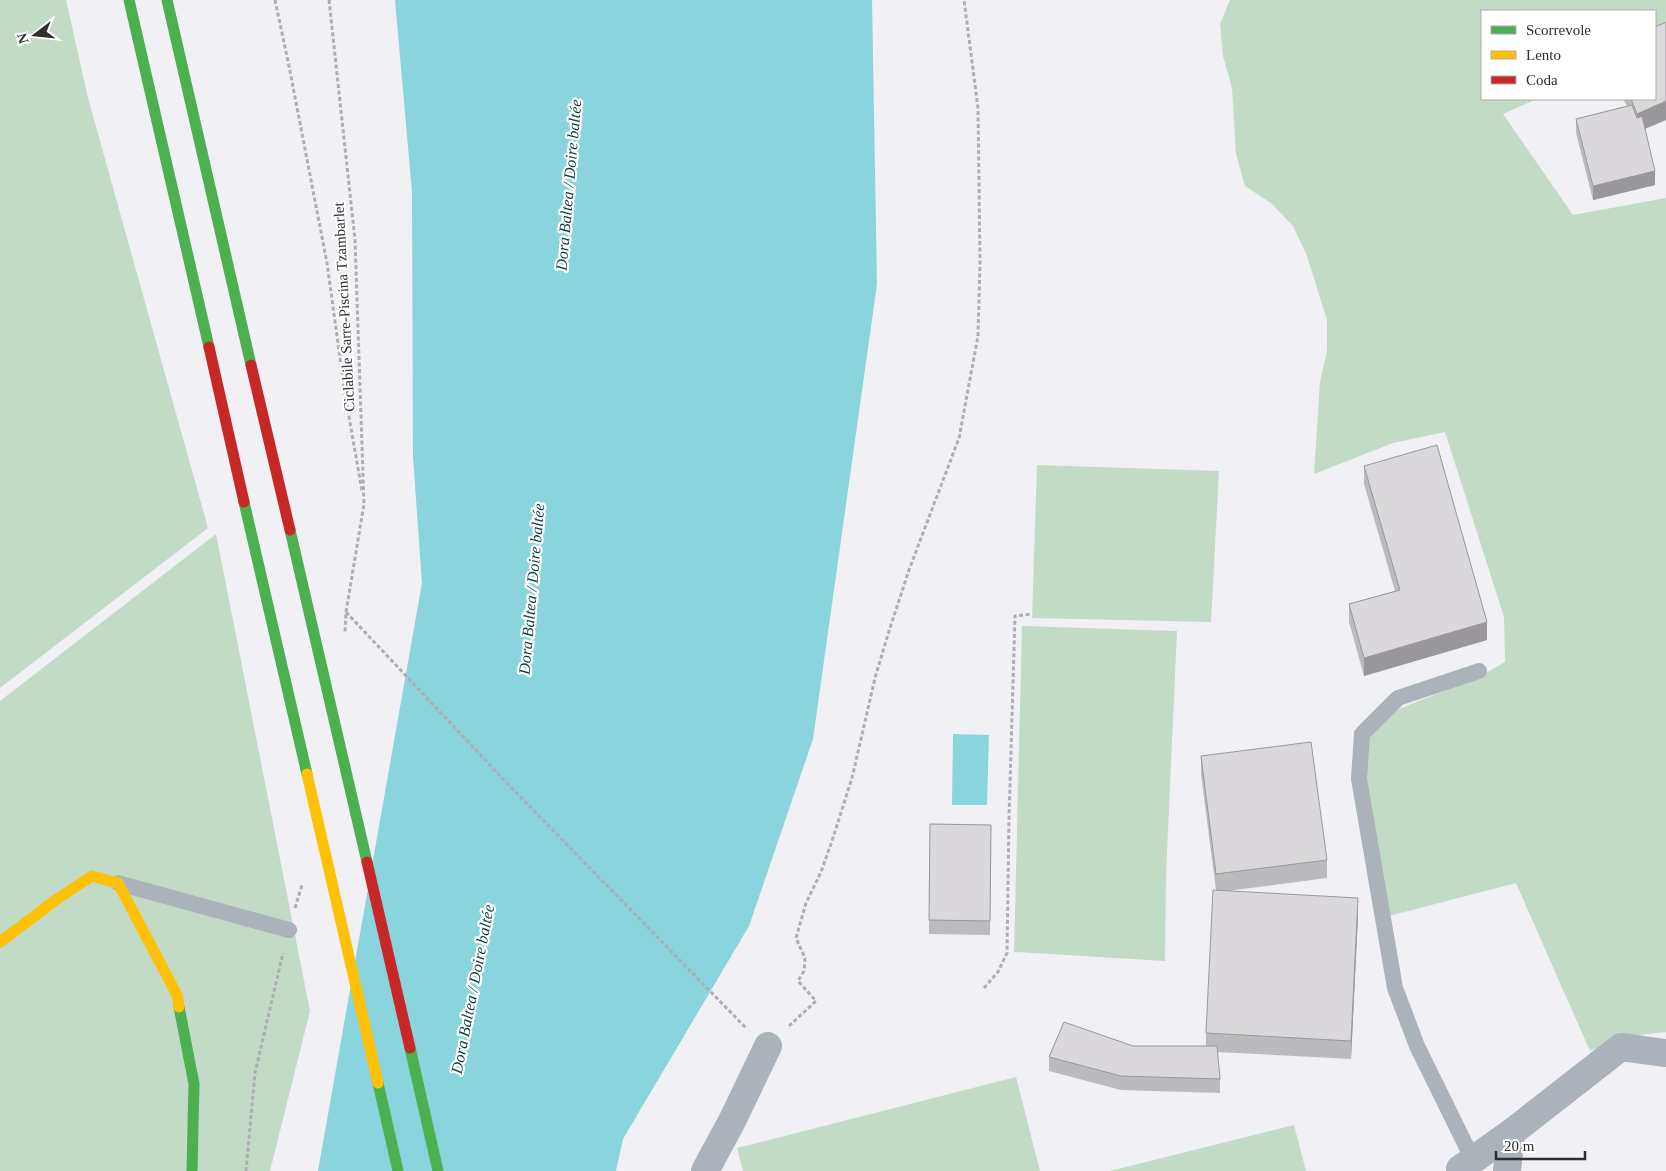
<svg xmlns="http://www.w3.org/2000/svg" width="1666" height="1171" viewBox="0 0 1666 1171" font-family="Georgia,serif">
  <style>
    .green { fill: #c2dbc7 }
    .water { fill: #89d4dd }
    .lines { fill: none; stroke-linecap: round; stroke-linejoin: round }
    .path { stroke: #abafb4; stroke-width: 3; stroke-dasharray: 4 2.5; stroke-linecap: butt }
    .lane { stroke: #abb2ba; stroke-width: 16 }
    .street { stroke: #abb2ba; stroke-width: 28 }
    .fast { stroke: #4caf50; stroke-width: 11 }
    .slow { stroke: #ffc107; stroke-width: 11 }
    .jam { stroke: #c62828; stroke-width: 11 }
    .wall { fill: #bbbabc }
    .shaded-wall { fill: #999799 }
    .building { fill: #dad8db; stroke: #999799 }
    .labels { text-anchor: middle; stroke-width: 4.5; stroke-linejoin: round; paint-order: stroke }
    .street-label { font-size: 15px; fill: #2e2e31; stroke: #fff }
    .water-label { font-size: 16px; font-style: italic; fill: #083c41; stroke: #fff }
  </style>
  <rect width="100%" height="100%" fill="#f0f0f5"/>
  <g class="green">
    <polygon points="0,0 66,0 88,98 208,528 0,688"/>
    <polygon points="1230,0 1666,0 1666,22 1655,27 1655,11 1482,11 1482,99 1537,99 1503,114 1573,215 1666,198 1666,1032 1631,1036 1590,1051 1516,883 1389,916 1369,818 1364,749 1381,716 1477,678 1505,662 1504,617 1445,432 1393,443 1314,474 1320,382 1327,351 1327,320 1307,256 1293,226 1271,203 1245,186 1236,154 1232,88 1223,56 1220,24"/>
    <polygon points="1037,465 1219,471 1211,622 1032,618"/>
    <polygon points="216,534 310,1011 270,1171 0,1171 0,701"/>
    <polygon points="1022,626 1177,631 1166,876 1165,961 1014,952"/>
    <polygon points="1016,1077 1040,1171 743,1171 737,1148"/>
    <polygon points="1294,1125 1306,1171 1110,1171"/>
  </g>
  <g class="water">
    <polygon points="395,0 872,0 877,284 813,739 749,926 623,1139 616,1171 318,1171 422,583 413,457 412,192"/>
    <polygon points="953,734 989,735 987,805 952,805"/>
  </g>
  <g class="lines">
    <g class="path">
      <polyline points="275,0 289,66 327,263 345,394 362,491"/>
      <polyline points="329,0 355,240 364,504 346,612 345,632"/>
      <polyline points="346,612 503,779 746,1028"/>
      <polyline points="295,908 302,885"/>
      <polyline points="984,988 998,972 1007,953 1009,818 1015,616 1032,614"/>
      <polyline points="789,1026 816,1001 798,981 804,971 805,958 796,938 806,903 821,872 832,841 852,778 875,678 889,631 909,570 959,438 978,336 980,261 978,108 964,0"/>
      <polyline points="246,1171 255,1073 283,953"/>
    </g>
    <g class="lane">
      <polyline points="118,883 289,930"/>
      <polyline points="1473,1160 1417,1046 1395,988 1359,779 1362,734 1398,698 1479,671"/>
    </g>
    <g class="street">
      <polyline points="705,1171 732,1121 768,1046"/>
      <polyline points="1460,1171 1460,1169 1511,1133"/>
      <polyline points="1507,1171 1511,1133 1621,1047 1666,1053"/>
    </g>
    <g class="fast">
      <polyline points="129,0 209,347"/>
      <polyline points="167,0 251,365"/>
      <polyline points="244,502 307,774"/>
      <polyline points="290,530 367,862"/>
      <polyline points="179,1007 194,1084 192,1171"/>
      <polyline points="410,1048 438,1171"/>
      <polyline points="378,1083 398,1171"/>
    </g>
    <g class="slow">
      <polyline points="307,774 378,1083"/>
      <polyline points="0,942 57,899 92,876 118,883 177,995 179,1007"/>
    </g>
    <g class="jam">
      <polyline points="209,347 244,502"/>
      <polyline points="251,365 290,530"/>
      <polyline points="367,862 410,1048"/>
    </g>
  </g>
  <g class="wall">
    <polygon points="1666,22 1666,120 1645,129 1655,185 1593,200 1576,133 1576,119 1627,106 1623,99 1655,99"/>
    <polygon points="1364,466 1487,640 1364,676 1349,622 1349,604 1395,591 1364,484"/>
    <polygon points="1201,756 1327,860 1327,878 1227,891 1358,916 1351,1059 1217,1052 1220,1079 1220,1093 1121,1090 1049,1071 1049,1057 1133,1046 1206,1046 1206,1033 1216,890 1201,774"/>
    <polygon points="930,824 991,825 990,935 929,934"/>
  </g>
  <g class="shaded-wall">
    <polygon points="1666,101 1666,120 1637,132 1637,114"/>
    <polygon points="1655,171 1655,185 1593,200 1593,186"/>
    <polygon points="1487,622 1487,640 1364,676 1364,658"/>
    <polygon points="1358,898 1358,916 1351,1059 1351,1041"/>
  </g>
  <g class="building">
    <polygon points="1666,22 1666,101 1637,114 1631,99 1655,99 1655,27"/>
    <polygon points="1632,105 1637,118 1642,116 1655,171 1593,186 1576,119"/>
    <polygon points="1437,445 1487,622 1364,658 1349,604 1400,590 1364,466"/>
    <polygon points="1311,742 1327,860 1216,874 1201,756"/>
    <polygon points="930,824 991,825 990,921 929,920"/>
    <polygon points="1213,890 1358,898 1351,1041 1206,1033"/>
    <polygon points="1064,1022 1133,1046 1217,1046 1220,1079 1121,1076 1049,1057"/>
  </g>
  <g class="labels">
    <g class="street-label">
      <text transform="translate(344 307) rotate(-93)" y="5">Ciclabile Sarre-Piscina Tzambarlet</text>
    </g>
    <g class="water-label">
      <text transform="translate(568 185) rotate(-85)" y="6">Dora Baltea / Doire baltée</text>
      <text transform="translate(531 589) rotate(-85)" y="6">Dora Baltea / Doire baltée</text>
      <text transform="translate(472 989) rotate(-79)" y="6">Dora Baltea / Doire baltée</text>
    </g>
  </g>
  <rect x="1481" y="10" width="175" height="90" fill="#ffffff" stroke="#ababad"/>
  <rect x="1491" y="26" width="25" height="8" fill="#4caf50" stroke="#ababad"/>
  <text x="1526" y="35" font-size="15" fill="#2e2e31">Scorrevole</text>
  <rect x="1491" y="51" width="25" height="8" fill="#ffc107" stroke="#ababad"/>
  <text x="1526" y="60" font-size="15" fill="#2e2e31">Lento</text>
  <rect x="1491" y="76" width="25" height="8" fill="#c62828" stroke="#ababad"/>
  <text x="1526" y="85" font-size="15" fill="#2e2e31">Coda</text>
  <g transform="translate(35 35) rotate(254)" stroke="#ffffff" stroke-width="4" paint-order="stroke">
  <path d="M0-4L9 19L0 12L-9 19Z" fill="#2e2e31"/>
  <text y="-8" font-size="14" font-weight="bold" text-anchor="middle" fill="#2e2e31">N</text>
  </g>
  <path d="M1496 1151v8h89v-8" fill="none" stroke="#2e2e31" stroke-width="2.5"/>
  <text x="1504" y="1151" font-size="15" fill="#2e2e31" stroke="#ffffff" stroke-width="4" paint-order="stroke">20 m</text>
</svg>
